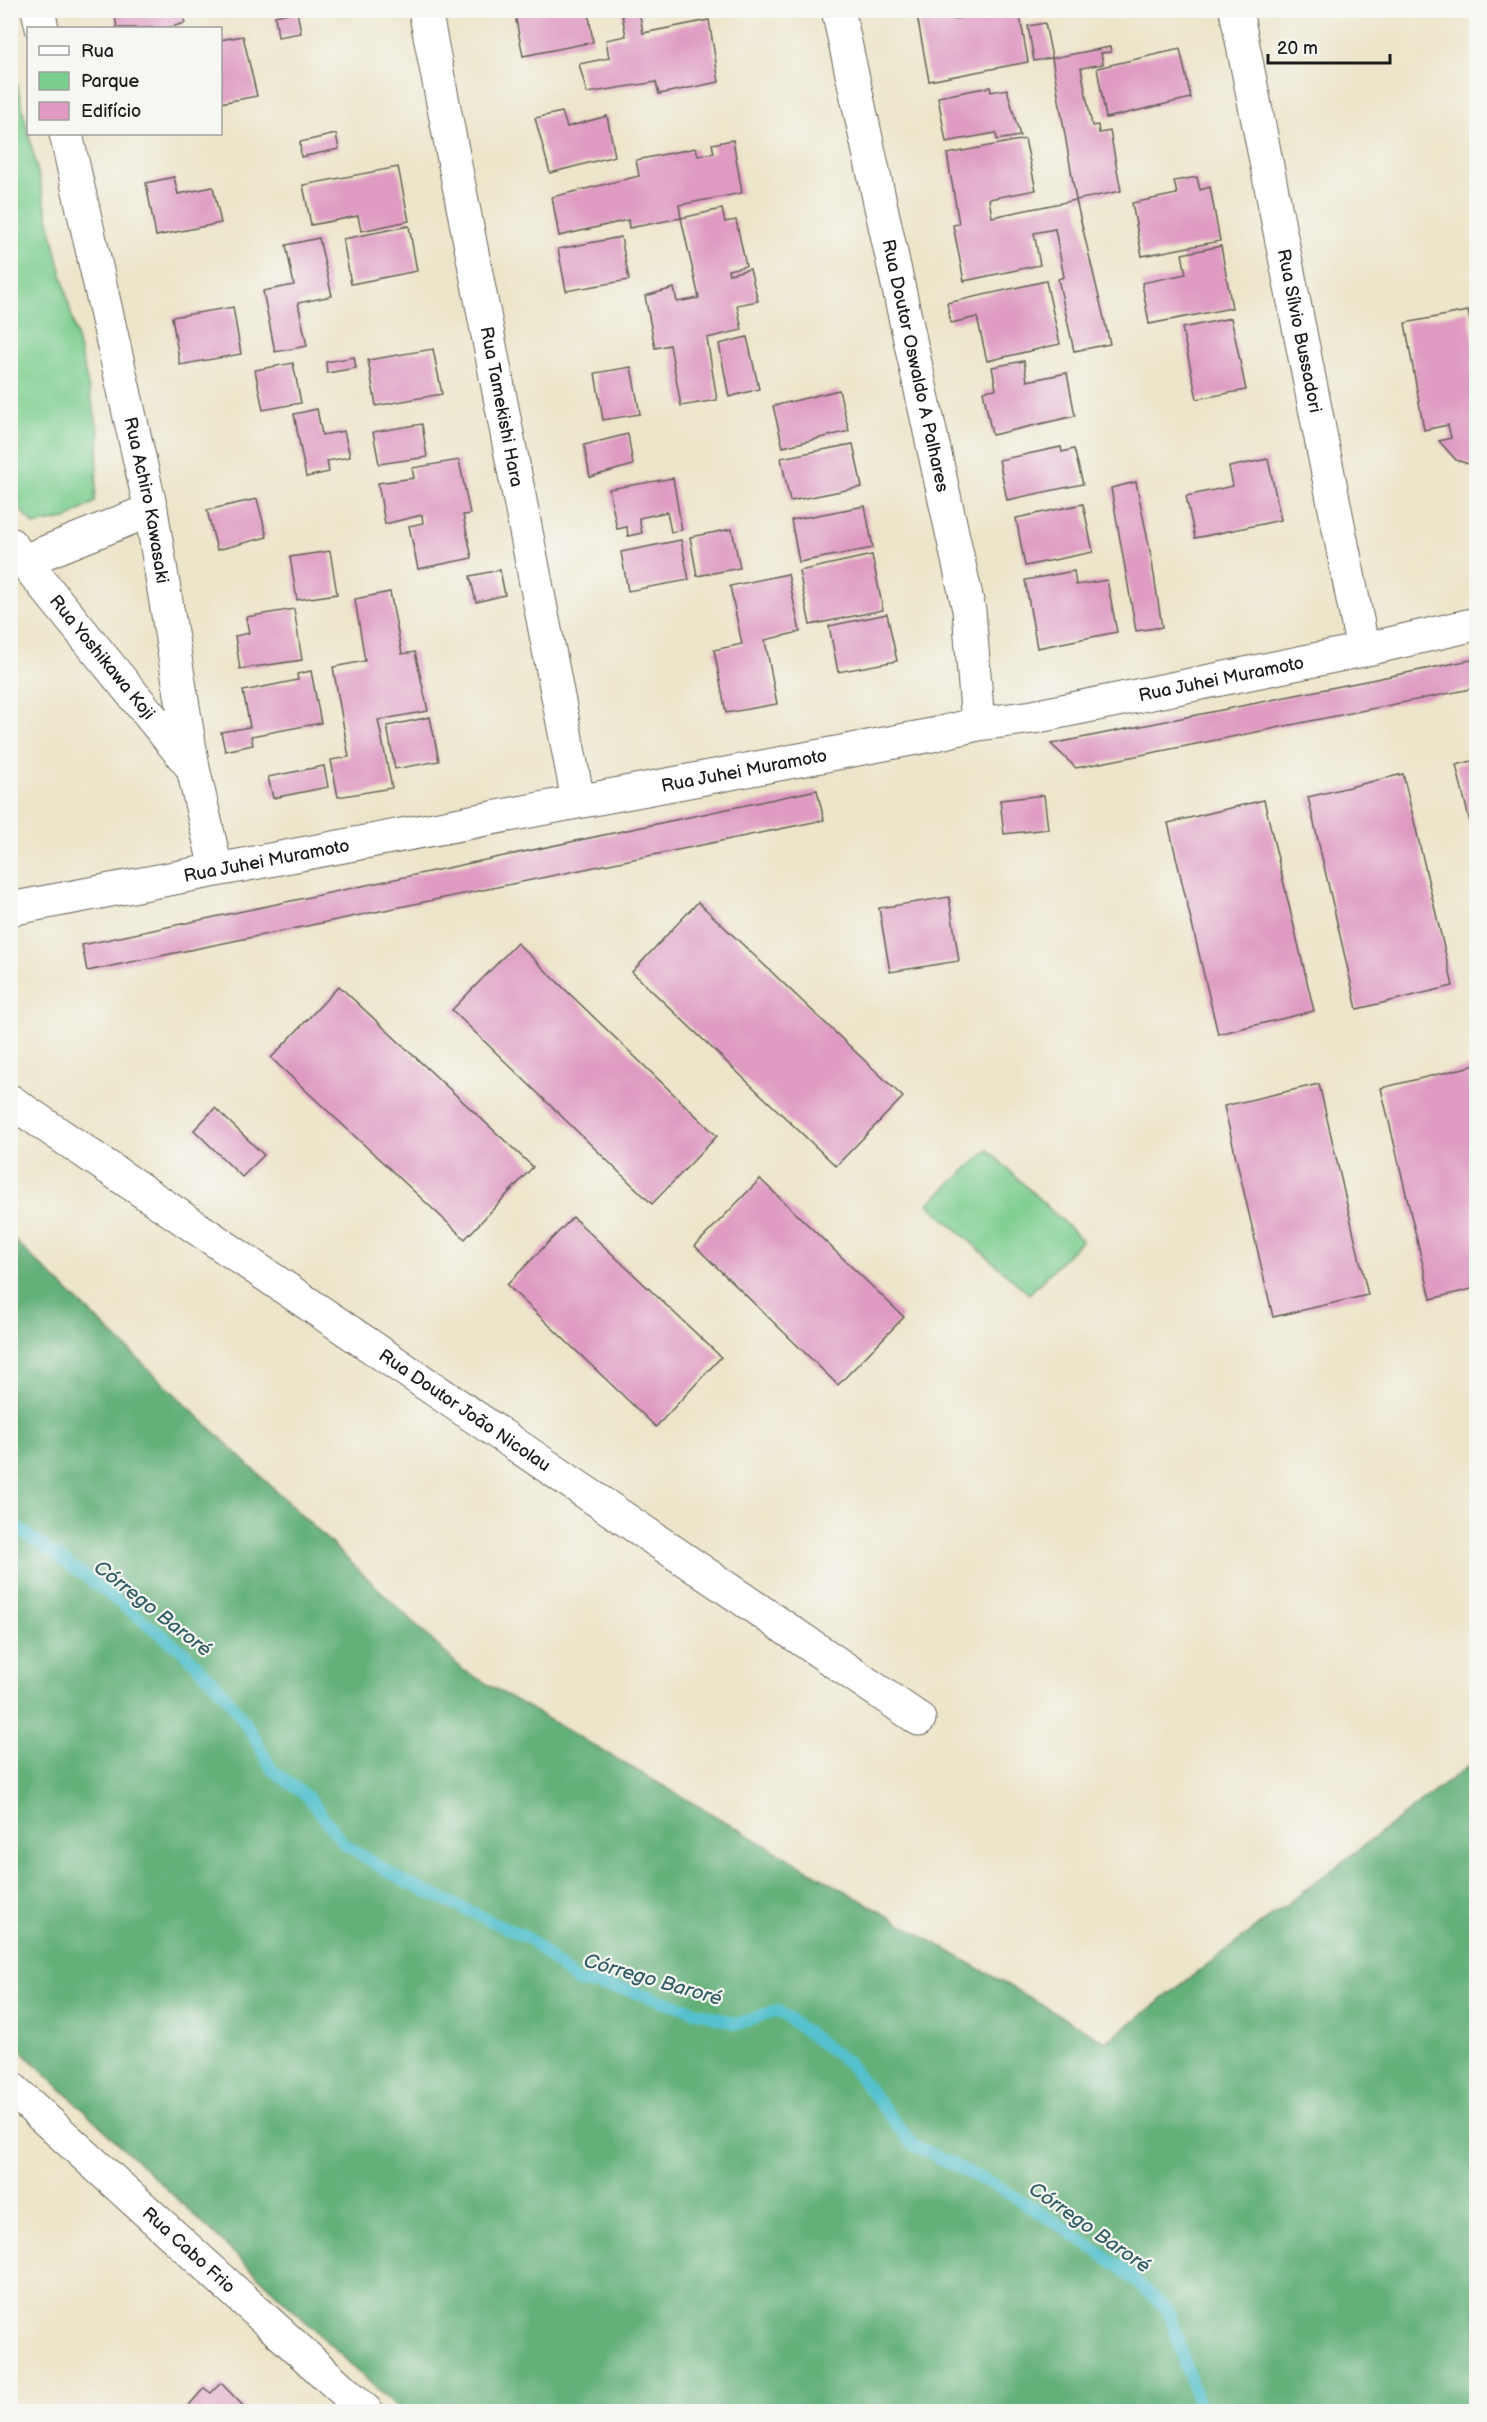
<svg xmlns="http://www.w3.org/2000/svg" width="1487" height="2422" viewBox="0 0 1487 2422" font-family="'Balsamiq Sans',sans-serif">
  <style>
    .green { fill: #7bcd8e; stroke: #4c7455; stroke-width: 1.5 }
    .forest { fill: #64b079; stroke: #40664a; stroke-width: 1.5 }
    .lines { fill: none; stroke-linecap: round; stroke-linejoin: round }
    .stream { stroke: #55c1ce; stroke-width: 12 }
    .building { fill: #df9bc2 }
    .minor-casing { stroke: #656259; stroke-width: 35 }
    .minor { stroke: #fff; stroke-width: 33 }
    .labels { text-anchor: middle; stroke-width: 4.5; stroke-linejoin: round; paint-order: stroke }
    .street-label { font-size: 18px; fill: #1c1c1c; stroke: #f6f6f2 }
    .water-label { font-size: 20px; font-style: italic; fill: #335e63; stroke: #f6f6f2 }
  </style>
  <rect width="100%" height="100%" fill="#f6f6f2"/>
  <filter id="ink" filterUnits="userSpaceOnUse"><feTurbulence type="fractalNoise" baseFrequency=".0167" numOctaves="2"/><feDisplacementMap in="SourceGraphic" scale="12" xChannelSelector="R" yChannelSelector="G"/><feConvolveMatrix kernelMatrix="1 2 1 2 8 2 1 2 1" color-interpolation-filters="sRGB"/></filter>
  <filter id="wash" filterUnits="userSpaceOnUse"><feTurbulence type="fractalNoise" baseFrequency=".008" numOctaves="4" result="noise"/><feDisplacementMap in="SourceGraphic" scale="24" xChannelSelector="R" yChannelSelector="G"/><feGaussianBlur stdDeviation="1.35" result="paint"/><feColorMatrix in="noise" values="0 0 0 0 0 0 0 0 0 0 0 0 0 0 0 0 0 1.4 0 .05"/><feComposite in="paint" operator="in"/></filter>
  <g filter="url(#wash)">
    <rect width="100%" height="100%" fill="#ede5c9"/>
    <g class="green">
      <polygon points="10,55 99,432 95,502 66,519 34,525 11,500"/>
      <polygon points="988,1150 1082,1240 1029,1294 928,1204"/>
    </g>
    <polygon class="forest" points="10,1236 463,1670 1106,2042 1476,1760 1476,2411 400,2411 11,2041"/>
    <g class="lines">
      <polyline class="stream" points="10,1523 81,1573 184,1652 224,1693 252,1733 272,1770 308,1797 344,1844 403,1881 528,1938 577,1982 628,1990 737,2024 777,2010 848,2063 913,2145 998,2187 1052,2220 1120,2267 1168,2310 1201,2412"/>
    </g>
    <g id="blocks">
      <g class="building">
        <polygon points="114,10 182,10 185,23 168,28 117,28"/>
        <polygon points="514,10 588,10 593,42 523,56"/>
        <polygon points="621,10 639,10 643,33 709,20 719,82 659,94 656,82 587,93 579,64 609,58 606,40 626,36"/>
        <polygon points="916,10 952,10 953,19 1000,10 1019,10 1028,62 929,81"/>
        <polygon points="297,11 301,33 278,37 275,16"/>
        <polygon points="1045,23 1052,58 1034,61 1028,26"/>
        <polygon points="243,36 257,96 220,103 220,40"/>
        <polygon points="1110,47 1111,52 1101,53 1103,64 1081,68 1092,126 1098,125 1099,133 1110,131 1121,191 1076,200 1110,344 1074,351 1058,279 1064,277 1055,229 1034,233 1040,265 964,281 953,225 959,224 947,154 1025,139 1036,190 989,199 992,217 1076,200 1052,58"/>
        <polygon points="1180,49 1191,98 1106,118 1097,68"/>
        <polygon points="990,87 991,92 1007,89 1020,136 997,140 996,133 946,142 938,97"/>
        <polygon points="562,112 567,127 607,116 615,156 550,173 535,118"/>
        <polygon points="336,134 339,149 301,157 300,142"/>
        <polygon points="733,140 742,193 679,205 681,218 629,228 628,220 559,236 552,197 639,176 636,160 696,148 698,156 714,153 712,144"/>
        <polygon points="398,167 409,221 361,231 358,216 311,225 303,185"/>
        <polygon points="174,177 178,194 213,187 221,223 156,236 146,183"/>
        <polygon points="1197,177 1200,190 1210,187 1220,241 1142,256 1132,203 1177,194 1174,181"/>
        <polygon points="722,209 725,222 736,220 746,266 728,270 729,274 750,269 758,301 737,305 742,330 707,338 717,400 681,406 670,345 655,348 645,296 674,288 677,302 699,298 681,218"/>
        <polygon points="409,226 417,271 351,284 343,239"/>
        <polygon points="621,237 629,280 566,291 558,249"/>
        <polygon points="319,238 332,296 298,303 307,346 275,352 263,291 294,285 286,245"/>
        <polygon points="1221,246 1232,308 1149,324 1142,283 1186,274 1182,254"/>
        <polygon points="1046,281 1060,344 987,361 977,317 951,323 947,303"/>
        <polygon points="233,307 241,354 180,365 172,317"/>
        <polygon points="1468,311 1476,351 1476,451 1472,451 1475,466 1456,460 1439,441 1451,438 1448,425 1424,430 1405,323"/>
        <polygon points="1231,318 1246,390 1197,399 1182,328"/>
        <polygon points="747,337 759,389 729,397 719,344"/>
        <polygon points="433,349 442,394 376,406 368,360"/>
        <polygon points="354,357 356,368 327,373 326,362"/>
        <polygon points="1024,361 1027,381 1067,373 1075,416 992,435 983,391 996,389 992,367"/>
        <polygon points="293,363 301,403 263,410 255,370"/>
        <polygon points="631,367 640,414 603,420 595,373"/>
        <polygon points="839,390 849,431 783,447 773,406"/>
        <polygon points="317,409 322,435 344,431 350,457 327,461 329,472 306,477 294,414"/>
        <polygon points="422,424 427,457 379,464 373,432"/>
        <polygon points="628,434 633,465 590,477 584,445"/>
        <polygon points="853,444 862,487 790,501 781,458"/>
        <polygon points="1061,447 1062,452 1074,449 1083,484 1007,500 999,460"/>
        <polygon points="1268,459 1281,520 1195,538 1186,496 1233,486 1229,467"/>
        <polygon points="459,460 470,514 463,515 472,558 418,569 409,526 423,523 422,515 385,524 378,483 414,478 412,468"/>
        <polygon points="673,478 682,530 671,532 667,512 639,518 642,533 628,536 627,527 617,529 609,489"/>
        <polygon points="1136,482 1151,556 1162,627 1136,631 1111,488"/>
        <polygon points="257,499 267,537 217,550 207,510"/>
        <polygon points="1083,504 1093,552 1025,566 1016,518"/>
        <polygon points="865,506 873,548 799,562 791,520"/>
        <polygon points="732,529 740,568 697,576 690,537"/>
        <polygon points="681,540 689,580 628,591 621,552"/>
        <polygon points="330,551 337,594 297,600 290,557"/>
        <polygon points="872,555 883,610 810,625 799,571"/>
        <polygon points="500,570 505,595 476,602 470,576"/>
        <polygon points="1074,571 1076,585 1107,580 1117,632 1037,648 1025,580"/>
        <polygon points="788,574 800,632 765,640 777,704 726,713 714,650 742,644 730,586"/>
        <polygon points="390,592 402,654 415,652 428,711 378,720 392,788 338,797 331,760 349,757 333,667 365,661 355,599"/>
        <polygon points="294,609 302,660 240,669 235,636 249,633 246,617"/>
        <polygon points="887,614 897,661 838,672 829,626"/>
        <polygon points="1476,659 1476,688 1076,768 1051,744"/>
        <polygon points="311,671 321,723 251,736 253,745 225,751 221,732 250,727 243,691 298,680 297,674"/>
        <polygon points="430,717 439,761 395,769 387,726"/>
        <polygon points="1476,760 1476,847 1456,765"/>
        <polygon points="324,766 328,787 273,798 268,777"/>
        <polygon points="1403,774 1453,986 1357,1009 1308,797"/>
        <polygon points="817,790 824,820 87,971 82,945"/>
        <polygon points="1044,795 1048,829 1004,834 1000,800"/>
        <polygon points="1264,800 1314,1011 1218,1034 1168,823"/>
        <polygon points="949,897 959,961 890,972 879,908"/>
        <polygon points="698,902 903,1097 836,1166 632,972"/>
        <polygon points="517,943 717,1136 652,1204 452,1010"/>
        <polygon points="339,986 533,1167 465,1239 271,1058"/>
        <polygon points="1476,1065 1476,1288 1431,1299 1381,1088"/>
        <polygon points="1319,1084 1368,1295 1273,1317 1224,1106"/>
        <polygon points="215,1108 264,1155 242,1177 194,1130"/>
        <polygon points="760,1179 904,1317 838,1385 695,1246"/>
        <polygon points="573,1217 721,1357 656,1427 507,1285"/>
        <polygon points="221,2383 249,2412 183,2412 204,2388 211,2393"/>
      </g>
    </g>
  </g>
  <g filter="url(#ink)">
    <use href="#blocks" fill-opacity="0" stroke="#656259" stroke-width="1.5"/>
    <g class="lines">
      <g class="minor-casing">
        <g id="minor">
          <polyline points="38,10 42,28"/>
          <path id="s1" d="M425,10L578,800"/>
          <path id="s2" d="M838,10L969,610L978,724"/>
          <path id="s3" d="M1236,10L1363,650"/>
          <path id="s4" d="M66,134L151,510L193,768L216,869"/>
          <path id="s5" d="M10,544L192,767"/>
          <polyline points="24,561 151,510"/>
          <path id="s6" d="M10,909L932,735L978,724L1033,717L1363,650L1476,624"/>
          <path id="s7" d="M10,1101L919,1719"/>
          <path id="s8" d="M10,2087L367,2412"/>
        </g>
      </g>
      <use href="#minor" class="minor"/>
    </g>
  </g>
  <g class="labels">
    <g class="street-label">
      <text dy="6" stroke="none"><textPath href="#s3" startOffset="327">Rua Sílvio Bussadori</textPath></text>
      <text dy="6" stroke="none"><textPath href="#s2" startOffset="364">Rua Doutor Oswaldo A Palhares</textPath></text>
      <text dy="6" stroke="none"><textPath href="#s1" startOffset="404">Rua Tamekishi Hara</textPath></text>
      <text dy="6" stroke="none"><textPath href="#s4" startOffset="375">Rua Achiro Kawasaki</textPath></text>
      <text dy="6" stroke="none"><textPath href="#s5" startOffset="146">Rua Yoshikawa Koji</textPath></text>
      <text dy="6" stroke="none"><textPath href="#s6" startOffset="1233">Rua Juhei Muramoto</textPath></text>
      <text dy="6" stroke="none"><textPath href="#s6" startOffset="747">Rua Juhei Muramoto</textPath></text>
      <text dy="6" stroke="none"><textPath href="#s6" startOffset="261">Rua Juhei Muramoto</textPath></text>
      <text dy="6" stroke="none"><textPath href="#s7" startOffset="550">Rua Doutor João Nicolau</textPath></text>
      <text dy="6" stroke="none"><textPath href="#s8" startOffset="242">Rua Cabo Frio</textPath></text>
    </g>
    <g class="water-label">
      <text transform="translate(153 1608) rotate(38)" y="7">Córrego Baroré</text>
      <text transform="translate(653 1979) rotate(16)" y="7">Córrego Baroré</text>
      <text transform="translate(1090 2227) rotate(35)" y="7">Córrego Baroré</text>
    </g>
  </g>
  <rect width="1487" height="2422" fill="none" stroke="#f6f6f2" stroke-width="36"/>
  <rect x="27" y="27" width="195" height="108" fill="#f6f6f2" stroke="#9f9f9c" stroke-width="1.5"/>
  <rect x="39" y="46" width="30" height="9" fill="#ffffff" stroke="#9f9f9c" stroke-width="1.5"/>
  <text x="81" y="57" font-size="18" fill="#1c1c1c">Rua</text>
  <rect x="39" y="72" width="30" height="18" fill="#7bcd8e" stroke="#9f9f9c" stroke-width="1.5"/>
  <text x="81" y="87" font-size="18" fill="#1c1c1c">Parque</text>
  <rect x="39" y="102" width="30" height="18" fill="#df9bc2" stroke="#9f9f9c" stroke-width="1.5"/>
  <text x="81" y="117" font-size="18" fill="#1c1c1c">Edifício</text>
  <path d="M1268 54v9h122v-9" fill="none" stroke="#1c1c1c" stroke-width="3"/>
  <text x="1277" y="54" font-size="18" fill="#1c1c1c" stroke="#f6f6f2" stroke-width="4.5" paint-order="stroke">20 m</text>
</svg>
